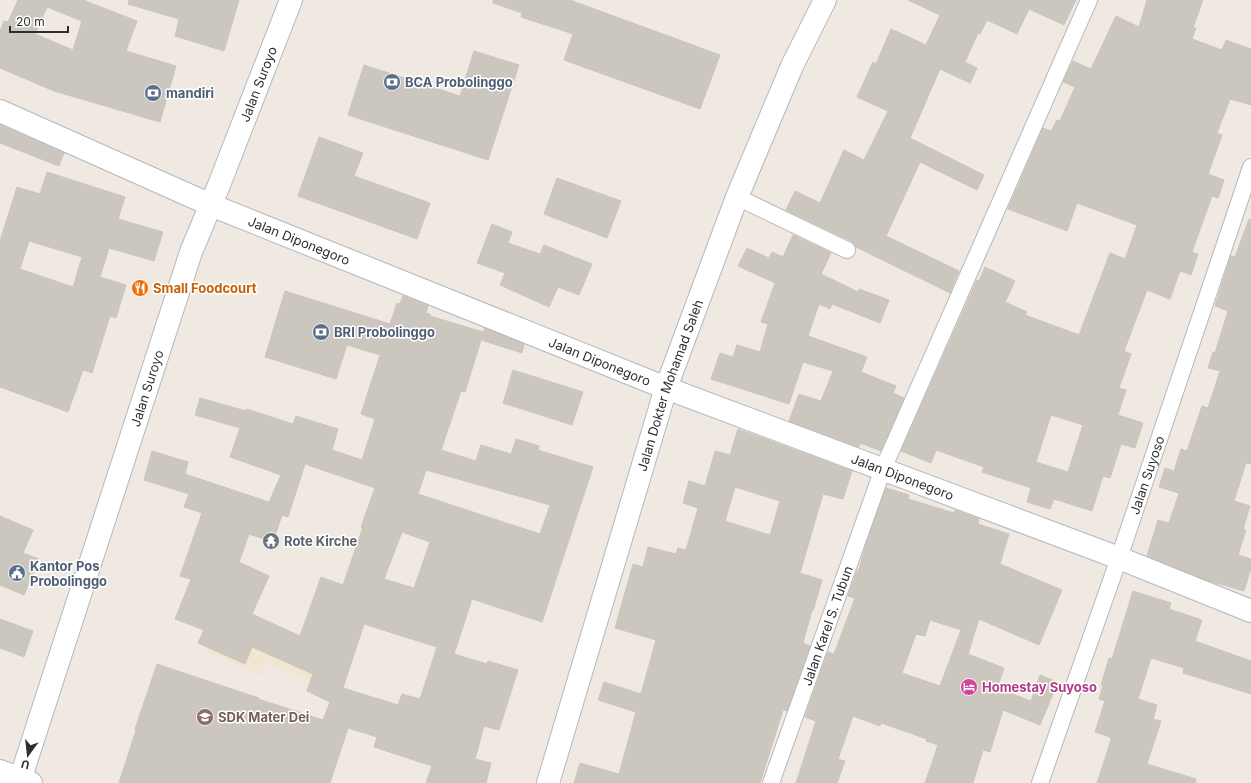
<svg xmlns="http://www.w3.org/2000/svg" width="1251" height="783" viewBox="0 0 1251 783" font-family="Inter,sans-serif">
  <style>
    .education { fill: #f0e6d1 }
    .building { fill: #cbc7bf; stroke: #cbc5ba; fill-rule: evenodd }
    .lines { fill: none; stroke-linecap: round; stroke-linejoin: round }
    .street-casing { stroke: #b4b7c1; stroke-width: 18 }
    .secondary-casing { stroke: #b4b7c1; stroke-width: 24 }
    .street { stroke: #fff; stroke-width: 16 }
    .secondary { stroke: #fff; stroke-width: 22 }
    .labels { text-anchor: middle; stroke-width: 3; stroke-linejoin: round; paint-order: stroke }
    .service-label { font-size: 13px; font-weight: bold; fill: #4e5e75; stroke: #fff; text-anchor: start }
    .street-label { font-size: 13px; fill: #2e2e2e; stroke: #fff }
    .food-label { font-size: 13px; font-weight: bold; fill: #c56008; stroke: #fff; text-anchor: start }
    .worship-label { font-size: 13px; font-weight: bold; fill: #5b616d; stroke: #fff; text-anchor: start }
    .hotel-label { font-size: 13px; font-weight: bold; fill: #b23c85; stroke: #fff; text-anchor: start }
    .education-label { font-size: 13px; font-weight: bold; fill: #785e54; stroke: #fff; text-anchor: start }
  </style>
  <rect width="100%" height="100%" fill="#efe9e1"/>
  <polygon class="education" points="225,608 329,655 315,684 266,662 260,676 206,651"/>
  <g class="building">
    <path d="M18,0H83L137,21L126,51L176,66L160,122L54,91L0,68V31L4,21L8,22ZM47,7L82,21L73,50L35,34Z"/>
    <polygon points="129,0 239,0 224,51 175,36 179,19 128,4"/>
    <polygon points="493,0 570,0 720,55 700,109 564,60 573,34 521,17 522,13 493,3"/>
    <polygon points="908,0 1076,0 1064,25 1029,9 1017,34 987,20 980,34 978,33 965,62 977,68 970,83 940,69 910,138 984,175 977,190 920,162 886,236 959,271 950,293 856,247 851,241 786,210 795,191 820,203 844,150 864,160 888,111 857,97 873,62 876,64 891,29 926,45 940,15"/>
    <path d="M1147,0H1203L1193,28H1196L1192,39L1222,50L1226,40L1251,49V105L1230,99L1217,133L1222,135L1208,174L1224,180L1218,198L1212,196L1192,252L1198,254L1191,275L1180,271L1170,299L1147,290L1124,351L1131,354L1119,388L1126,390L1118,415L1143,423L1135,448L1121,444L1110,478L1103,476L1092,511L1054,499L1050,509L1027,502L1031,488L982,472L984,467L936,450L931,463L901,451L977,280L979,281L985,267L1015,281L1005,302L1027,312L1025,315L1079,335L1110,253L1125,259L1137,225L1077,203L1067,231L1008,209L1043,128L1051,131L1057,120L1060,121L1075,87L1063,82L1073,61L1091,69L1116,16L1139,27ZM1051,415L1083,425L1068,472L1036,462Z"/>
    <polygon points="474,51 519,65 488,160 348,115 364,65 460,96"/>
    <polygon points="0,125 64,153 59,166 0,143"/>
    <polygon points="319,137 363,153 354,176 430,203 417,239 298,196"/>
    <path d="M47,172L125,197L118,219L163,232L154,261L109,248L100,277L126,285L116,318L110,316L92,373L83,370L68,412L0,387V241L17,187L40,194ZM29,241L82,257L73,287L20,269Z"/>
    <polygon points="557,178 621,201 607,238 544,214"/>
    <polygon points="1249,219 1251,220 1251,464 1246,463 1234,501 1250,506 1243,529 1246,530 1238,555 1251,559 1251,568 1244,591 1206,580 1147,556 1158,520 1169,523 1179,493 1159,487 1165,468 1174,471 1181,449 1187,451 1202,406 1208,408 1220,371 1208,368 1213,352 1215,353 1228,311 1215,306 1231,256 1235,257"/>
    <polygon points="492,224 512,232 508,243 540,254 544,245 592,264 579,295 558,287 549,307 500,285 505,273 477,263"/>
    <polygon points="793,235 831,253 821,274 858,292 859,289 889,300 880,323 832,304 830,309 819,304 808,336 867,357 861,372 896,386 893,393 904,398 881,451 860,443 859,447 789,421 799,394 821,401 833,371 803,362 789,404 711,379 720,353 733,357 737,345 760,352 768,324 761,322 775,283 738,266 747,248 769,258 772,252 783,257"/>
    <path d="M285,291L390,324L397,303L400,304L403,296L428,306L426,313L430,314V316L483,332L485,328L524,344L522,353L481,340L465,392L461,391L441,450L476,461L481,445L511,454L516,439L539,446L538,450L593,467L542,622L472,599L454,654L487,664L488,661L518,670L499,730L484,726L475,759L491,763L486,783H426L432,766L374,747L377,737L348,728L330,783H119L136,730L135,729L157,664L259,698L258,699L323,720L330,702L307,691L313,674L252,647L245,664L198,643L204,630L175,619L191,579L180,576L202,513L184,507L189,494L144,480L152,451L188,462L185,474L269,502L281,475L230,457L240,428L195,415L200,398L246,411L247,409L293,424L296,416L338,429L332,450L362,460L375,419L361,414L380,355L347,345L336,379L265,357ZM305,464L375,488L361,527H363L343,585L321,577L300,636L252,614L269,576L239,562L249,534L273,542L282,515L288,517ZM426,470L550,505L540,534L418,494ZM402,532L430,542L414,588L384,579ZM364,624L437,647L420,699L402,694L398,705L343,688Z"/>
    <polygon points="513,370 583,392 572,425 503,403"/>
    <path d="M738,429L852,471L843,499L823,494L800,573L822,580L813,611L812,610L803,643L810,646L787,711L783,710L760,783H574L580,763L619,774L636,712L598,700L604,682L641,694L656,640L615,628L633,564L643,567L648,547L676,554L678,548L686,550L698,508L683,503L689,481L705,486L715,451L730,455ZM735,487L780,501L770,535L725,521Z"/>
    <path d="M886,488L909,495L908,499L954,513L955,510L979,519L978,524L1009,534L1000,564L1062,590L1039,645L979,619L968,654L1004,668L997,688L1031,701L1040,675L1058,682L1040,725L1003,710L990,752L983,750L973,783H925L938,745L926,741L927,739L881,723L880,726L853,716L838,759L845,761L837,783H796L816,721L805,717L828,652L834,654L855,598L848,596L857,571L858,572L867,541ZM930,620L961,630L940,686L902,673L916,634L925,636Z"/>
    <polygon points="0,516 33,530 23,553 39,559 24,595 0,585"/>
    <polygon points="1133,591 1171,603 1169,609 1202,620 1195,641 1251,661 1251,694 1183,673 1184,668 1151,658 1138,699 1157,705 1153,719 1161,721 1147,764 1196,779 1195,783 1097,783 1111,740 1110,739 1110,737 1095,732 1105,701 1099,699 1103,685 1101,685 1109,658 1112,659"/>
    <polygon points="0,619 33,631 24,657 0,648"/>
  </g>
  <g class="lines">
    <g class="street-casing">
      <g id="street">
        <polyline points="737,197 847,250"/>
        <path id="s1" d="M771,783L883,469L1089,0"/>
        <path id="s2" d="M1040,783L1119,558L1251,167"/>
      </g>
    </g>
    <g class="secondary-casing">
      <g id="secondary">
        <path id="s3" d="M0,111L211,205L666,388L1119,558L1251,611"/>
        <polyline points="0,771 31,783"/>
        <path id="s4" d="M19,783L191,252L219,185L291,0"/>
        <path id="s5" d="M548,783L666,388L737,197L792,66L825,0"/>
      </g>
    </g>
    <use href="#street" class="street"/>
    <use href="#secondary" class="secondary"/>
  </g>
  <defs>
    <g id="bank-disc" transform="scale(0.9)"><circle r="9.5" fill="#5c6f8a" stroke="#fff"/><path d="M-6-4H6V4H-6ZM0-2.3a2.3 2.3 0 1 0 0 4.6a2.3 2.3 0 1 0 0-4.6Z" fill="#fff"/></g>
    <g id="restaurant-disc" transform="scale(0.9)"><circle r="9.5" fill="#e8710a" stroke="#fff"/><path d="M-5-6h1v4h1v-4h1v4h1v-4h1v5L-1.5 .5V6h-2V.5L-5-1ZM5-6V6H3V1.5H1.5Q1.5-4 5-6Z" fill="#fff"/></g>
    <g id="temple-disc" transform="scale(0.9)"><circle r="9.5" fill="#6b7280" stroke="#fff"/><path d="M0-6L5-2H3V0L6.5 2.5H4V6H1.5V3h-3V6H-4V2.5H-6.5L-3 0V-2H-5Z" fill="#fff"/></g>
    <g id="civic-disc" transform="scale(0.9)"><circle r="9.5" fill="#5c6f8a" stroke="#fff"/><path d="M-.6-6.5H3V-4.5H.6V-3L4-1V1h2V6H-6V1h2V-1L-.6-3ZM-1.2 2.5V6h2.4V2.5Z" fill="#fff"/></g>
    <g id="hotel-disc" transform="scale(0.9)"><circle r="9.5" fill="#d1479c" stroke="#fff"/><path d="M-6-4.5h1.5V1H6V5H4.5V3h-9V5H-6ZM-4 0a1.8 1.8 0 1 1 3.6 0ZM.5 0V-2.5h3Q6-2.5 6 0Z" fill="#fff"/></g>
    <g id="school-disc" transform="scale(0.9)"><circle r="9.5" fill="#8d6e63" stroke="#fff"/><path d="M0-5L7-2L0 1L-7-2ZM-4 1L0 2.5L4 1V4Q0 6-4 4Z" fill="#fff"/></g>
  </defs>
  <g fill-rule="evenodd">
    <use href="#bank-disc" x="392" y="82"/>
    <use href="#bank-disc" x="153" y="93"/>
    <use href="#restaurant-disc" x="140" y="288"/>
    <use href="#bank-disc" x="321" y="332"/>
    <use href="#temple-disc" x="271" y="541"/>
    <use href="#civic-disc" x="17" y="573"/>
    <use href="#hotel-disc" x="969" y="687"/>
    <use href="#school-disc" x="205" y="717"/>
  </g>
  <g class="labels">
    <g class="service-label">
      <text x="405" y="87">BCA Probolinggo</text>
      <text x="166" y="98">mandiri</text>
      <text x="334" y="337">BRI Probolinggo</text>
      <text x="30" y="571">Kantor Pos<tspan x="30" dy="15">Probolinggo</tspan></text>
    </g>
    <g class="street-label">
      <text dy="5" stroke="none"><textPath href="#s4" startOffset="739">Jalan Suroyo</textPath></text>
      <text dy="5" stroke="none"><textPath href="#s3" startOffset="326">Jalan Diponegoro</textPath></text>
      <text dy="5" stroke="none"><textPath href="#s3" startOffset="650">Jalan Diponegoro</textPath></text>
      <text dy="5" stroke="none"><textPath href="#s5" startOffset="416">Jalan Dokter Mohamad Saleh</textPath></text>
      <text dy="5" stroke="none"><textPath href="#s4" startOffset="415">Jalan Suroyo</textPath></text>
      <text dy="5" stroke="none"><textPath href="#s2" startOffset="326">Jalan Suyoso</textPath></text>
      <text dy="5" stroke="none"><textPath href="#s3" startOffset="974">Jalan Diponegoro</textPath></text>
      <text dy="5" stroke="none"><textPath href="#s1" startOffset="167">Jalan Karel S. Tubun</textPath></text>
    </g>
    <g class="food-label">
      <text x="153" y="293">Small Foodcourt</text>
    </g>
    <g class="worship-label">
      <text x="284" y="546">Rote Kirche</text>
    </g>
    <g class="hotel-label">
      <text x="982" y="692">Homestay Suyoso</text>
    </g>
    <g class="education-label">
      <text x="218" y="722">SDK Mater Dei</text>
    </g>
  </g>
  <g transform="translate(28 755) rotate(195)" stroke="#ffffff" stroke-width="3" paint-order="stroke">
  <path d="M0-3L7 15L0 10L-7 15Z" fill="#2e2e2e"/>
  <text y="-6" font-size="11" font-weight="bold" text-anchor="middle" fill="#2e2e2e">U</text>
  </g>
  <path d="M10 26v6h58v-6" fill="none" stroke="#2e2e2e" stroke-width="2"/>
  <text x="16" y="26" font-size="12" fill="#2e2e2e" stroke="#ffffff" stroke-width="3" paint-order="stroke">20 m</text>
</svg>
